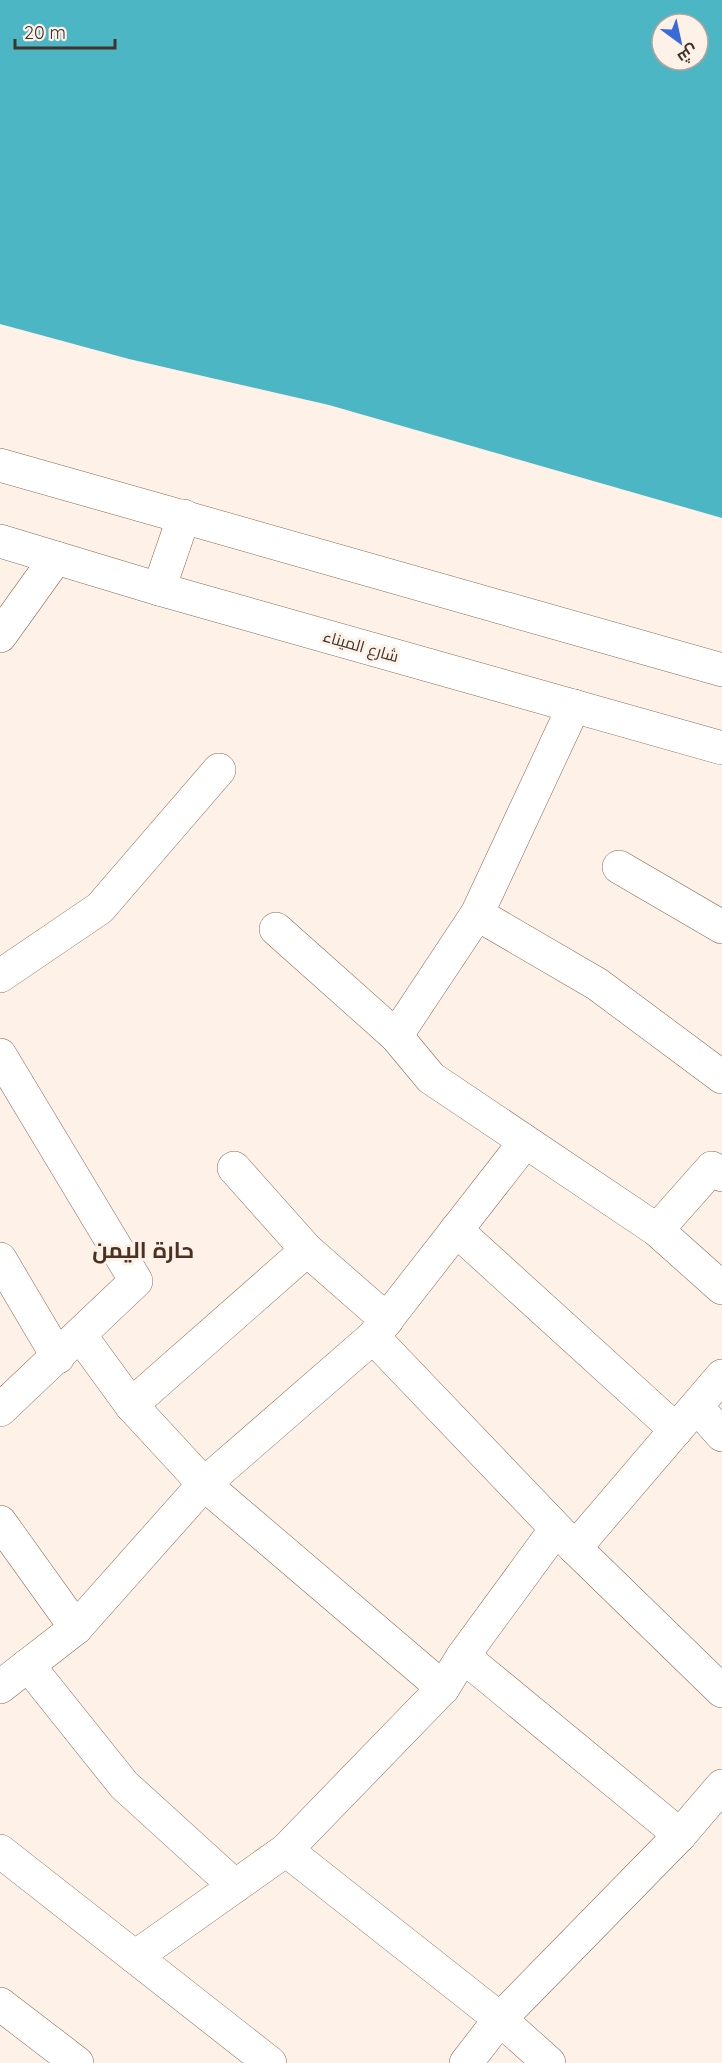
<svg xmlns="http://www.w3.org/2000/svg" width="722" height="2063" viewBox="0 0 722 2063" font-family="Quicksand,Cairo,sans-serif">
  <style>
    .water { fill: #4cb6c4; fill-rule: evenodd }
    .lines { fill: none; stroke-linecap: round; stroke-linejoin: round }
    .street-casing { stroke: #866a57; stroke-width: 34 }
    .secondary-casing { stroke: #866a57; stroke-width: 34 }
    .primary-casing { stroke: #866a57; stroke-width: 34 }
    .street { stroke: #fff; stroke-width: 33 }
    .secondary { stroke: #fff; stroke-width: 33 }
    .primary { stroke: #fff; stroke-width: 33 }
    .labels { text-anchor: middle; stroke-width: 6; stroke-linejoin: round; paint-order: stroke }
    .street-label { font-size: 16px; fill: #3f332b; stroke: #fef1e8 }
    .district-label { font-size: 22px; font-weight: bold; fill: #4a3121; stroke: #fef1e8 }
  </style>
  <rect width="100%" height="100%" fill="#fef1e8"/>
  <path class="water" d="M0,0H722V518L329,405L129,359L0,324ZM662,24H698V60H662Z"/>
  <g class="lines">
    <g class="street-casing">
      <g id="street">
        <polyline points="0,636 56,558"/>
        <polyline points="619,867 722,927"/>
        <polyline points="477,914 597,984 722,1077"/>
        <polyline points="276,929 396,1036 431,1078 657,1230 722,1288"/>
        <polyline points="0,976 100,908 219,770"/>
        <polyline points="396,1036 477,914 574,706"/>
        <polyline points="0,1055 136,1281 0,1410"/>
        <polyline points="234,1168 307,1250 387,1320"/>
        <polyline points="456,1230 676,1430"/>
        <polyline points="657,1230 712,1168 722,1175"/>
        <polyline points="0,1259 58,1357"/>
        <polyline points="80,1335 131,1405 204,1484 443,1688"/>
        <polyline points="373,1337 575,1548 722,1691"/>
        <polyline points="131,1405 307,1250"/>
        <polyline points="697,1407 722,1435"/>
        <polyline points="0,1522 76,1628 0,1687"/>
        <polyline points="575,1548 722,1376"/>
        <polyline points="76,1628 204,1484 373,1337 525,1142"/>
        <polyline points="463,1656 680,1835"/>
        <polyline points="28,1665 124,1785 235,1886"/>
        <polyline points="286,1850 500,2019 549,2063"/>
        <polyline points="135,1957 286,1850 443,1688 463,1656 556,1529"/>
        <polyline points="0,2004 77,2063"/>
        <polyline points="466,2063 500,2019 680,1835 722,1786"/>
      </g>
    </g>
    <g class="secondary-casing">
      <polyline id="secondary" points="0,1851 270,2063"/>
    </g>
    <g class="primary-casing">
      <g id="primary">
        <polyline points="0,465 722,670"/>
        <polyline points="0,541 159,589 722,748"/>
        <polyline points="159,589 184,516"/>
      </g>
    </g>
    <use href="#street" class="street"/>
    <use href="#secondary" class="secondary"/>
    <use href="#primary" class="primary"/>
  </g>
  <g class="labels">
    <g class="street-label">
      <text transform="translate(361 646) rotate(16)" y="6">شارع الميناء</text>
    </g>
    <g class="district-label">
      <text x="143" y="1258">حارة اليمن</text>
    </g>
  </g>
  <g transform="translate(680 42) rotate(147)"><circle r="28" fill="#fef1e8" stroke="#b2a59c" stroke-width="1.5"/>
  <path d="M0-4.5L10 22L0 15L-10 22Z" fill="#386ada"/>
  <text y="-9" font-size="16" font-weight="bold" text-anchor="middle" fill="#3f332b">ش</text>
  </g>
  <path d="M15 39v9h100v-9" fill="none" stroke="#3f332b" stroke-width="3"/>
  <text x="24" y="39" font-size="18" fill="#3f332b" stroke="#fef1e8" stroke-width="4.5" paint-order="stroke">20 m</text>
</svg>
